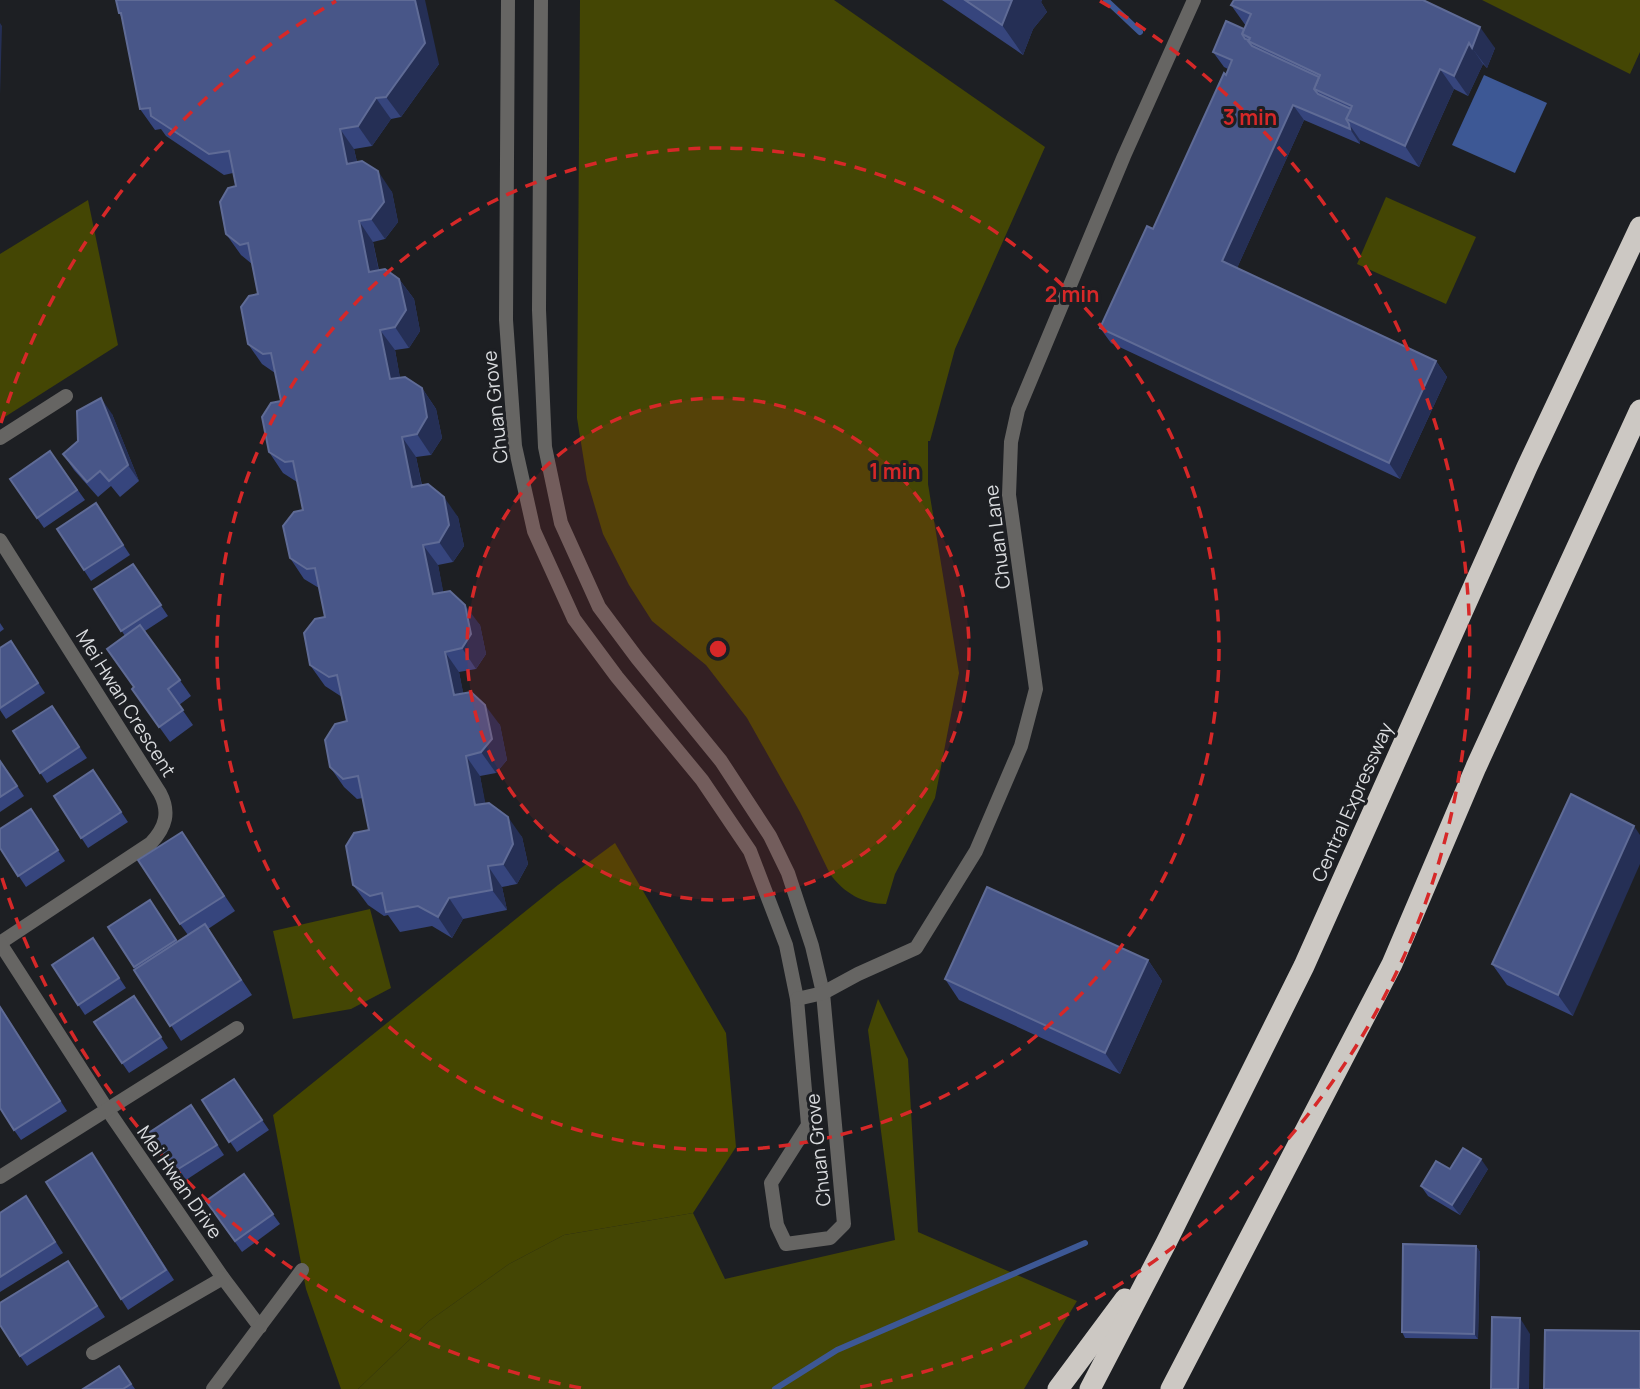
<svg xmlns="http://www.w3.org/2000/svg" width="1640" height="1389" viewBox="0 0 1640 1389" font-family="Manrope,sans-serif">
  <style>
    .green { fill: #444604 }
    .forest { fill: #454600 }
    .water { fill: #3d5895 }
    .lines { fill: none; stroke-linecap: round; stroke-linejoin: round }
    .stream { stroke: #3d5895; stroke-width: 6 }
    .street { stroke: #666563; stroke-width: 14 }
    .highway { stroke: #ccc8c3; stroke-width: 21 }
    .wall { fill: #36457d }
    .shaded-wall { fill: #252f55 }
    .building { fill: #485688; stroke: #5f6b96; stroke-width: 2 }
    .ring { fill: none; stroke: #d62828; stroke-width: 3.5; stroke-dasharray: 12 9 }
    .labels { text-anchor: middle; stroke-width: 6; stroke-linejoin: round; paint-order: stroke }
    .street-label { font-size: 19px; fill: #dadcdf; stroke: #1d1f23 }
    .centre { fill: #d62828; stroke: #1d1f23; stroke-width: 3.5 }
    .ring-label { font-size: 21px; text-anchor: middle; font-weight: bold; fill: #d62828; stroke: #1d1f23; stroke-width: 6; stroke-linejoin: round; paint-order: stroke }
  </style>
  <rect width="100%" height="100%" fill="#1d1f23"/>
  <g class="green">
    <path d="M580,0H834L1045,147L955,349L930,441H928V484L959,673L935,798L895,874L886,904C863,904 844,893 830,874L800,812L747,718L706,665L652,621L629,585L603,534L587,480L577,418Z"/>
    <polygon points="1482,0 1640,0 1640,52 1630,74"/>
    <polygon points="1386,197 1476,237 1446,304 1357,264"/>
    <polygon points="88,200 118,345 0,420 0,254"/>
    <polygon points="370,909 391,988 351,1009 293,1019 273,931"/>
    <polygon points="878,999 908,1059 918,1232 1077,1301 1024,1389 358,1389 429,1321 509,1264 564,1235 693,1213 725,1279 895,1240 868,1030"/>
  </g>
  <polygon class="forest" points="615,843 726,1033 736,1147 693,1213 564,1235 509,1264 429,1321 358,1389 341,1389 306,1289 273,1115 558,885"/>
  <polygon class="water" points="1484,75 1547,103 1515,173 1452,145"/>
  <g class="lines">
    <g class="stream">
      <polyline points="1106,0 1140,32"/>
      <polyline points="775,1389 837,1350 1085,1243"/>
    </g>
    <g class="street">
      <polyline points="508,0 506,320 515,446 534,531 574,619 617,677 702,780 750,851 786,945 797,999 808,1125 771,1183 777,1225 786,1244 830,1238 844,1224 823,993 812,946 788,873 770,836 721,761 637,658 599,607 561,523 545,447 539,310 541,0"/>
      <polyline points="0,438 66,396"/>
      <path d="M0,540L160,793C170,812 166,827 151,843L0,943"/>
      <polyline points="0,943 107,1109 223,1278 260,1327"/>
      <polyline points="797,999 823,993 858,974 916,948 976,851 1021,746 1036,689 1009,495 1011,442 1018,410 1124,156 1194,0"/>
      <polyline points="0,1177 237,1028"/>
      <polyline points="93,1353 223,1278"/>
      <polyline points="213,1389 302,1270"/>
    </g>
    <g class="highway">
      <polyline points="1058,1389 1125,1299"/>
      <polyline points="1090,1389 1166,1243 1304,966 1527,467 1640,227"/>
      <polyline points="1171,1389 1392,964 1476,767 1640,410"/>
    </g>
  </g>
  <g class="wall">
    <polygon points="116,0 439,64 401,117 391,119 372,146 354,149 357,162 392,192 398,222 385,239 373,242 379,270 399,279 414,299 420,331 409,348 395,350 400,378 422,388 436,409 442,438 431,455 416,457 422,485 458,517 464,546 453,562 438,565 443,592 480,625 486,654 476,669 459,672 463,693 500,725 507,760 496,773 480,776 485,804 522,837 528,864 517,884 502,887 507,910 463,919 452,938 432,926 400,932 388,915 384,916 368,905 353,885 369,830 363,798 357,799 344,787 330,767 347,721 342,697 325,686 310,665 325,617 319,588 304,579 290,558 303,510 297,482 283,473 269,452 281,401 275,373 262,364 248,344 258,294 252,264 241,255 226,234 236,186 233,173 224,175 166,136 161,129 155,130 140,109 122,18 119,13"/>
    <polygon points="942,0 1042,0 1041,2 1047,12 1033,29 1023,55"/>
    <polygon points="1231,5 1495,48 1487,68 1483,64 1468,96 1454,89 1419,167 1360,140 1360,144 1304,120 1237,268 1436,361 1447,377 1400,479 1111,343 1100,328 1153,229 1228,69 1224,67 1213,52 1244,29 1246,26"/>
    <polygon points="112,414 139,481 120,497 111,486 98,497 74,470 63,454"/>
    <polygon points="50,451 85,500 44,528 10,479"/>
    <polygon points="96,503 130,555 91,581 57,529"/>
    <polygon points="133,564 168,616 145,631 191,696 179,705 193,725 170,742 132,689 134,687 125,636 94,589"/>
    <polygon points="0,623 4,629 0,632"/>
    <polygon points="11,641 45,693 6,719 0,710 0,648"/>
    <polygon points="52,706 87,758 47,783 13,731"/>
    <polygon points="0,760 24,796 0,812"/>
    <polygon points="93,770 128,822 88,848 54,796"/>
    <polygon points="1571,794 1573,1016 1507,985 1492,964"/>
    <polygon points="31,809 65,861 26,887 0,848"/>
    <polygon points="182,832 235,911 208,929 252,995 181,1041 108,927 150,900 178,942 188,935 180,924"/>
    <polygon points="93,938 126,988 85,1015 52,965"/>
    <polygon points="1148,960 1162,981 1120,1074 959,1000 945,979"/>
    <polygon points="134,996 168,1048 129,1073 94,1022"/>
    <polygon points="0,1006 67,1111 21,1140 14,1130"/>
    <polygon points="234,1079 269,1130 237,1152 202,1100"/>
    <polygon points="198,1115 224,1155 183,1182 150,1132"/>
    <polygon points="92,1153 174,1280 128,1310 121,1299"/>
    <polygon points="1450,1169 1488,1169 1460,1215 1428,1196 1421,1186"/>
    <polygon points="244,1174 280,1224 242,1252 206,1201"/>
    <polygon points="26,1196 63,1253 0,1292 0,1213"/>
    <polygon points="1476,1246 1480,1252 1478,1339 1405,1338 1402,1332"/>
    <polygon points="68,1261 105,1317 27,1366 20,1356"/>
    <polygon points="119,1366 135,1389 83,1389"/>
  </g>
  <g class="shaded-wall">
    <polygon points="415,0 425,0 439,64 401,117 386,97"/>
    <polygon points="1012,0 1042,0 1041,2 1047,12 1033,29 1023,55 1002,25"/>
    <polygon points="0,23 2,26 0,95"/>
    <polygon points="1480,27 1495,48 1487,68 1472,48"/>
    <polygon points="1469,43 1483,64 1468,96 1454,76"/>
    <polygon points="1440,69 1454,89 1419,167 1405,146"/>
    <polygon points="376,98 391,119 372,146 358,126"/>
    <polygon points="1293,105 1304,120 1233,277 1222,261"/>
    <polygon points="1349,124 1360,140 1360,144 1350,129"/>
    <polygon points="340,129 354,149 362,185 347,164"/>
    <polygon points="378,171 392,192 398,222 385,239 371,219"/>
    <polygon points="359,221 373,242 383,293 369,272"/>
    <polygon points="399,279 414,299 420,331 409,348 395,327"/>
    <polygon points="380,330 395,350 404,400 390,379"/>
    <polygon points="1436,361 1447,377 1400,479 1389,463"/>
    <polygon points="422,388 436,409 442,438 431,455 417,434"/>
    <polygon points="101,398 112,414 139,481 128,465"/>
    <polygon points="402,437 416,457 426,507 412,487"/>
    <polygon points="444,497 458,517 464,546 453,562 439,542"/>
    <polygon points="423,545 438,565 448,615 433,594"/>
    <polygon points="465,605 480,625 486,654 476,669 462,648"/>
    <polygon points="445,652 459,672 468,716 454,695"/>
    <polygon points="485,705 500,725 507,760 496,773 481,752"/>
    <polygon points="466,756 480,776 490,826 475,805"/>
    <polygon points="508,817 522,837 528,864 517,884 503,864"/>
    <polygon points="1634,826 1640,835 1640,864 1573,1016 1558,995"/>
    <polygon points="488,866 502,887 507,910 492,890"/>
    <polygon points="449,898 463,919 452,938 438,917"/>
    <polygon points="1148,960 1162,981 1120,1074 1105,1053"/>
    <polygon points="1481,1159 1488,1169 1460,1215 1452,1205"/>
    <polygon points="1476,1246 1480,1252 1478,1339 1474,1334"/>
    <polygon points="1520,1318 1530,1334 1529,1389 1518,1389"/>
  </g>
  <g class="building">
    <polygon points="116,0 415,0 425,43 386,97 376,98 358,126 340,129 347,164 362,161 378,171 384,202 371,219 359,221 369,272 385,269 399,279 406,310 395,327 380,330 390,379 405,377 422,388 427,417 417,434 402,437 412,487 428,484 444,497 449,525 439,542 423,545 433,594 450,591 465,605 471,634 462,648 445,652 454,695 471,692 485,705 492,739 481,752 466,756 475,805 489,803 508,817 513,844 503,864 488,866 492,890 449,898 438,917 418,906 386,912 382,893 370,896 353,885 346,846 354,833 369,830 358,776 343,779 330,767 325,740 335,724 347,721 337,675 329,677 310,665 304,633 315,619 325,617 315,568 307,569 290,558 283,526 294,512 303,510 293,461 285,462 269,452 262,417 271,403 281,401 271,353 263,354 248,344 241,307 249,296 258,294 248,243 240,245 226,234 220,202 228,188 236,186 229,151 209,154 151,116 150,108 140,109 121,13 119,13"/>
    <polygon points="965,0 1012,0 1002,25"/>
    <polygon points="1234,0 1423,0 1480,27 1472,48 1469,43 1454,76 1440,69 1405,146 1346,119 1352,106 1314,89 1320,75 1248,41 1250,38 1242,34 1251,14 1231,5"/>
    <polygon points="1226,21 1244,29 1242,34 1245,39 1249,40 1248,41 1252,46 1319,77 1314,89 1318,94 1351,109 1346,119 1349,124 1350,129 1293,105 1222,261 1436,361 1389,463 1100,328 1147,226 1153,229 1224,73 1226,75 1232,60 1213,52"/>
    <polygon points="101,398 128,465 109,481 100,471 87,482 63,454 78,441 77,411"/>
    <polygon points="50,451 77,490 37,518 10,479"/>
    <polygon points="96,503 123,545 84,570 57,529"/>
    <polygon points="133,564 161,605 121,631 94,589"/>
    <polygon points="140,625 180,680 168,689 183,710 159,727 132,689 134,687 107,649"/>
    <polygon points="11,641 38,683 0,708 0,648"/>
    <polygon points="52,706 79,747 40,773 13,731"/>
    <polygon points="0,761 17,786 0,797"/>
    <polygon points="93,770 121,812 81,838 54,796"/>
    <polygon points="1571,794 1634,826 1558,995 1492,964"/>
    <polygon points="31,809 58,850 18,876 0,848 0,829"/>
    <polygon points="182,832 224,896 180,924 138,860"/>
    <polygon points="987,887 1148,960 1105,1053 945,979"/>
    <polygon points="150,900 176,940 134,967 108,927"/>
    <polygon points="205,924 241,980 170,1026 134,970"/>
    <polygon points="93,938 119,978 78,1005 52,965"/>
    <polygon points="134,996 161,1037 122,1063 94,1022"/>
    <polygon points="0,1007 60,1101 14,1130 0,1108"/>
    <polygon points="234,1079 262,1120 229,1142 202,1100"/>
    <polygon points="191,1105 217,1145 175,1171 150,1132"/>
    <polygon points="1463,1148 1481,1159 1452,1205 1421,1186 1436,1161 1450,1169"/>
    <polygon points="92,1153 166,1270 121,1299 46,1182"/>
    <polygon points="244,1174 273,1214 235,1241 206,1201"/>
    <polygon points="26,1196 55,1242 0,1277 0,1213"/>
    <polygon points="1403,1244 1476,1246 1474,1334 1402,1332"/>
    <polygon points="68,1261 97,1306 20,1356 0,1325 0,1303"/>
    <polygon points="1492,1317 1520,1318 1518,1389 1491,1389"/>
    <polygon points="1545,1330 1640,1331 1640,1389 1544,1389"/>
    <polygon points="119,1366 131,1384 123,1389 83,1389"/>
  </g>
  <circle cx="718" cy="649" r="251" fill="#d62828" fill-opacity=".12"/>
  <g class="ring">
    <circle cx="718" cy="649" r="251"/>
    <circle cx="718" cy="649" r="501"/>
    <path d="M581 1388A752 752 0 0 1 1 875M1 423A752 752 0 0 1 336 1M1100 1A752 752 0 0 1 855 1388"/>
  </g>
  <g class="labels">
    <g class="street-label">
      <text transform="translate(495 407) rotate(-96)" y="7">Chuan Grove</text>
      <text transform="translate(997 537) rotate(-97)" y="7">Chuan Lane</text>
      <text transform="translate(126 703) rotate(58)" y="7">Mei Hwan Crescent</text>
      <text transform="translate(1352 802) rotate(-66)" y="7">Central Expressway</text>
      <text transform="translate(818 1150) rotate(-96)" y="7">Chuan Grove</text>
      <text transform="translate(180 1182) rotate(55)" y="7">Mei Hwan Drive</text>
    </g>
  </g>
  <circle cx="718" cy="649" r="10" class="centre"/>
  <g class="ring-label">
    <text x="1250" y="125">3 min</text>
    <text x="1072" y="302">2 min</text>
    <text x="895" y="479">1 min</text>
  </g>
</svg>
